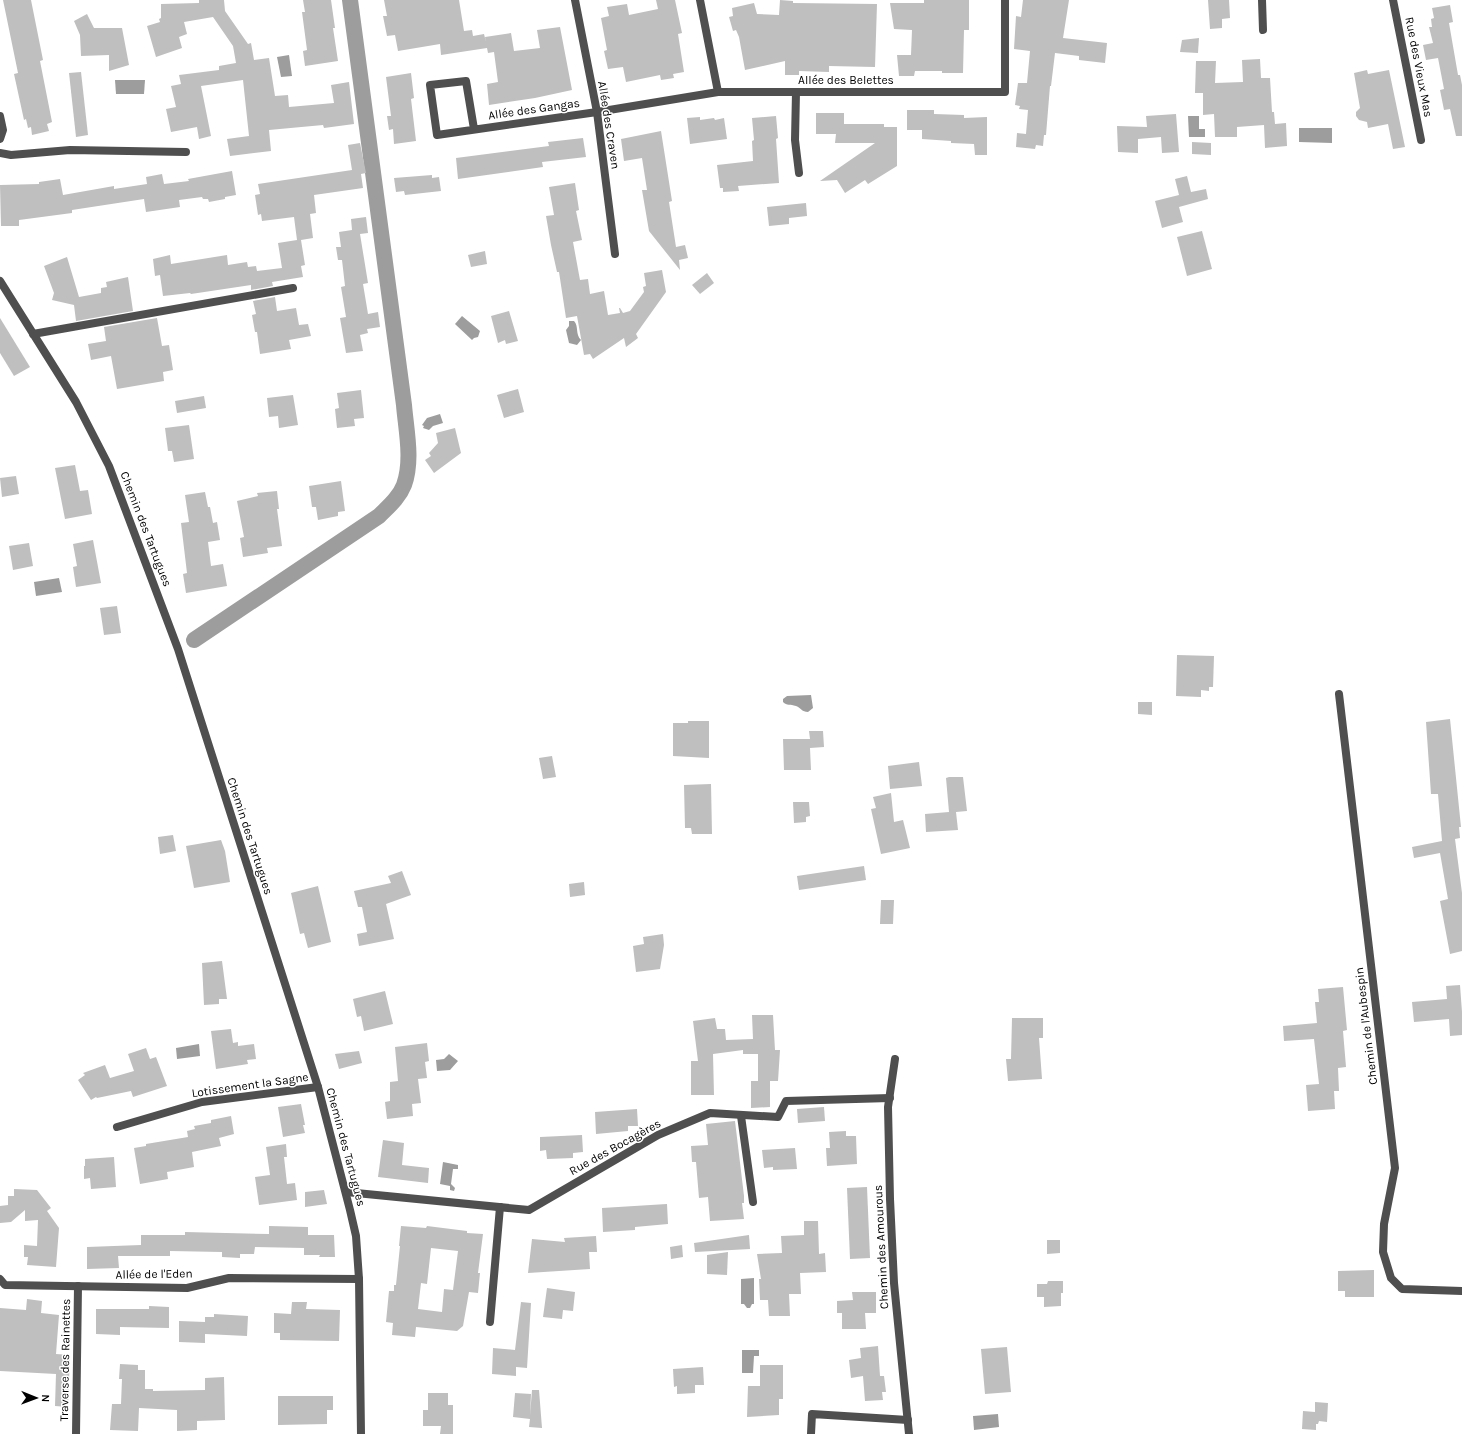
<svg xmlns="http://www.w3.org/2000/svg" width="1462" height="1434" viewBox="0 0 1462 1434" font-family="Karla,sans-serif">
  <style>
    .water { fill: #9d9d9d }
    .lines { fill: none; stroke-linecap: round; stroke-linejoin: round }
    .canal { stroke: #9d9d9d; stroke-width: 16 }
    .building { fill: #bfbfbf; fill-rule: evenodd }
    .lane { stroke: #4f4f4f; stroke-width: 8 }
    .street { stroke: #4f4f4f; stroke-width: 8 }
    .labels { text-anchor: middle; stroke-width: 3; stroke-linejoin: round; paint-order: stroke }
    .street-label { font-size: 12px; fill: #000; stroke: #fff }
  </style>
  <rect width="100%" height="100%" fill="#fff"/>
  <g class="water">
    <polygon points="289,55 292,76 281,77 277,57"/>
    <polygon points="115,80 145,80 144,94 116,94"/>
    <polygon points="1188,116 1199,116 1199,129 1205,129 1205,137 1189,137"/>
    <polygon points="1299,128 1332,128 1332,143 1299,142"/>
    <polygon points="462,316 480,331 478,337 474,338 472,340 455,324"/>
    <path d="M569,321H574C579,326 575,334 581,340L577,345L569,343L566,330L569,326Z"/>
    <polygon points="440,414 443,423 433,426 429,430 423,428 424,426 422,425 427,418"/>
    <polygon points="59,578 62,592 36,596 34,582"/>
    <path d="M811,695L813,708L808,712C802,712 801,708 796,706C790,704 787,706 783,702V699L787,696Z"/>
    <polygon points="199,1044 200,1056 177,1059 176,1048"/>
    <polygon points="449,1054 458,1061 450,1070 437,1071 436,1060 444,1059"/>
    <polygon points="443,1162 458,1165 458,1169 453,1169 451,1184 455,1188 454,1191 450,1190 450,1186 440,1184"/>
    <polygon points="754,1278 754,1304 752,1304 750,1308 747,1308 744,1304 741,1304 741,1279"/>
    <polygon points="742,1350 759,1350 759,1356 754,1356 753,1373 742,1373"/>
    <polygon points="998,1414 999,1427 974,1430 973,1416"/>
  </g>
  <g class="lines">
    <path class="canal" d="M194,640L379,516C388,507 399,498 404,485C413,460 406,430 404,405L350,0"/>
  </g>
  <g class="building">
    <polygon points="3,0 31,0 43,60 40,61 52,122 47,124 49,131 32,135 31,127 28,128 26,119 24,120 14,74 18,73"/>
    <polygon points="199,0 224,0 225,11 248,44 251,43 254,60 269,58 275,96 288,95 289,107 334,103 331,85 349,82 354,124 324,128 323,125 269,130 271,151 230,156 227,139 249,136 243,80 201,86 211,136 199,139 197,127 171,132 166,109 176,107 171,86 181,84 179,75 219,70 219,66 236,63 233,46 213,17 184,22 187,34 179,37 182,48 156,57 147,26 160,22 159,19 161,18 161,4 199,3"/>
    <polygon points="303,0 331,0 335,28 333,28 338,61 305,66 303,51 307,50 302,12 305,12"/>
    <polygon points="384,0 459,0 464,31 472,30 473,36 484,34 486,42 485,37 511,33 514,51 540,48 537,30 560,27 572,90 535,98 489,105 487,84 498,82 494,52 488,53 487,48 441,55 440,44 398,51 395,35 387,36 383,16 387,16"/>
    <polygon points="656,0 675,0 682,33 678,34 684,72 673,74 674,78 661,80 660,75 626,82 623,67 608,69 604,51 607,50 601,18 609,16 607,7 627,4 629,15 658,9"/>
    <polygon points="780,0 793,1 793,3 877,4 875,67 829,66 829,72 799,71 799,75 785,75 785,61 745,70 739,37 736,30 733,31 729,17 733,16 732,8 754,3 757,14 779,15"/>
    <polygon points="924,0 969,0 969,30 964,30 963,73 942,73 942,71 915,71 914,76 899,76 897,55 911,55 912,30 894,29 890,3 924,3"/>
    <polygon points="1023,0 1069,0 1063,38 1107,43 1105,63 1079,60 1079,56 1055,53 1051,86 1050,86 1046,135 1044,135 1043,146 1036,145 1035,149 1016,147 1017,133 1026,134 1028,110 1019,109 1020,106 1015,105 1018,83 1027,83 1030,51 1014,49 1016,16 1021,17"/>
    <polygon points="1208,0 1229,0 1230,18 1222,19 1222,28 1210,29"/>
    <polygon points="1450,5 1453,22 1449,23 1458,75 1460,75 1462,85 1462,136 1456,136 1450,109 1444,110 1440,90 1444,89 1438,58 1426,60 1423,45 1433,43 1429,27 1432,27 1431,19 1434,18 1432,8"/>
    <polygon points="87,14 94,28 122,28 129,65 109,71 109,55 81,56 80,35 74,21"/>
    <polygon points="1199,38 1198,53 1180,52 1182,40"/>
    <polygon points="1260,59 1261,78 1270,78 1272,112 1274,112 1275,124 1286,123 1287,146 1265,148 1264,125 1237,127 1237,137 1215,137 1214,114 1203,115 1203,93 1195,93 1196,61 1216,61 1215,83 1243,82 1242,60"/>
    <polygon points="1367,70 1368,74 1389,70 1405,147 1393,149 1388,124 1368,128 1367,122 1359,120 1356,116 1356,112 1360,108 1354,73"/>
    <polygon points="81,72 88,135 76,137 69,73"/>
    <polygon points="411,73 414,98 411,99 416,141 394,144 393,129 389,130 387,116 391,116 386,77"/>
    <polygon points="907,110 934,110 934,114 964,115 964,118 987,117 987,155 975,155 974,144 951,143 951,141 922,139 922,130 907,130"/>
    <polygon points="816,113 844,113 844,124 884,124 884,127 897,127 897,166 868,184 865,180 845,193 837,180 820,181 875,143 835,143 836,134 816,134"/>
    <polygon points="1176,114 1179,152 1162,153 1161,137 1138,139 1138,153 1118,152 1117,126 1147,127 1146,116"/>
    <polygon points="776,116 778,138 776,139 779,183 738,186 739,191 723,192 723,188 720,188 717,165 753,161 752,141 754,140 752,118"/>
    <polygon points="700,117 700,120 714,118 715,120 724,118 727,139 690,144 687,118"/>
    <polygon points="661,131 672,201 669,202 676,247 685,245 688,258 679,260 680,270 649,231 642,190 647,190 642,158 624,161 621,139"/>
    <polygon points="583,138 586,157 542,162 543,167 458,179 456,158 549,146 548,142"/>
    <polygon points="1192,142 1211,143 1211,155 1192,154"/>
    <polygon points="360,143 366,173 361,174 363,188 314,195 316,213 310,214 313,238 301,240 305,265 301,266 303,277 272,282 273,286 251,290 251,285 191,294 190,293 163,296 160,275 155,276 153,259 170,255 171,264 227,255 228,265 247,262 248,267 256,266 257,271 282,268 278,243 297,240 294,217 262,221 261,214 258,215 255,195 260,194 258,184 352,170 348,145"/>
    <polygon points="232,171 236,195 225,197 225,199 209,202 208,199 203,199 202,197 179,200 180,207 146,212 144,199 72,210 72,213 19,220 19,226 1,226 0,185 39,184 39,182 60,179 63,195 114,186 114,189 147,184 146,177 162,174 164,184 189,181 188,179"/>
    <polygon points="432,175 432,178 439,177 441,191 405,195 404,191 396,192 394,178"/>
    <polygon points="1187,176 1191,192 1206,189 1208,199 1179,207 1183,222 1162,228 1155,201 1179,195 1175,179"/>
    <polygon points="575,183 579,210 576,211 582,240 573,242 580,280 588,279 590,294 604,291 608,315 620,313 619,308 620,308 623,313 630,311 644,292 643,287 646,286 644,273 662,270 666,292 636,334 638,338 626,347 624,338 593,359 590,354 584,355 577,316 566,318 559,272 557,272 551,245 546,216 554,215 549,187"/>
    <polygon points="806,203 807,216 789,218 789,224 769,226 767,207"/>
    <polygon points="366,217 368,233 360,234 368,283 363,284 368,314 378,312 380,327 367,329 368,333 360,335 363,351 346,353 340,318 346,317 341,287 345,286 342,260 338,260 336,247 341,247 339,232 352,230 351,219"/>
    <polygon points="1202,231 1212,269 1187,276 1177,237"/>
    <polygon points="485,251 487,264 471,267 468,255"/>
    <polygon points="67,257 79,297 101,293 101,288 107,287 106,282 128,277 133,311 76,321 74,305 52,300 54,293 44,266"/>
    <polygon points="707,273 714,283 700,294 692,285"/>
    <polygon points="275,297 277,311 296,308 299,325 308,324 311,336 289,340 291,349 260,354 257,332 255,332 252,315 256,314 253,301"/>
    <polygon points="509,311 518,341 506,344 505,340 498,343 491,316"/>
    <polygon points="0,318 30,367 14,376 0,353"/>
    <polygon points="157,318 162,346 169,345 173,370 163,372 164,381 117,389 111,356 91,360 88,344 106,341 104,327"/>
    <polygon points="518,389 524,412 504,418 497,395"/>
    <polygon points="361,390 364,418 354,419 355,426 337,428 335,409 339,408 337,393"/>
    <polygon points="293,395 298,425 279,428 278,416 269,417 267,398"/>
    <polygon points="204,396 206,408 177,413 175,401"/>
    <polygon points="189,425 194,459 174,462 172,451 168,451 165,428"/>
    <polygon points="455,428 461,453 434,473 425,460 431,456 429,453 438,443 436,433"/>
    <polygon points="75,465 80,491 88,490 92,514 65,519 55,468"/>
    <polygon points="16,476 19,494 2,497 0,478"/>
    <polygon points="341,481 345,511 338,512 338,516 318,520 316,507 312,507 309,486"/>
    <polygon points="277,491 279,509 277,509 282,546 267,548 268,553 243,557 240,538 244,537 237,501 258,496 257,493"/>
    <polygon points="205,492 208,507 210,507 213,523 217,522 220,540 208,542 211,566 223,564 227,586 186,593 183,574 187,573 181,523 189,522 185,495"/>
    <polygon points="93,540 101,583 76,587 73,567 77,566 73,544"/>
    <polygon points="29,543 33,566 13,570 9,546"/>
    <polygon points="117,606 121,633 104,635 100,608"/>
    <polygon points="1177,655 1214,656 1213,687 1209,687 1209,691 1201,690 1201,697 1176,696"/>
    <polygon points="1138,702 1152,702 1152,715 1138,714"/>
    <polygon points="1450,719 1461,827 1459,827 1460,838 1455,839 1462,893 1462,951 1450,954 1440,901 1448,899 1440,853 1414,858 1412,847 1442,841 1438,794 1431,794 1426,722"/>
    <polygon points="688,721 709,721 709,758 673,756 673,723 688,723"/>
    <polygon points="809,731 823,731 824,747 810,748 811,770 784,770 783,739 810,739"/>
    <polygon points="552,756 556,777 543,779 539,758"/>
    <polygon points="919,762 922,786 890,789 888,766"/>
    <polygon points="949,777 963,777 967,811 956,812 958,830 926,832 925,814 949,812 946,778"/>
    <polygon points="711,784 712,834 692,834 691,828 685,828 684,785"/>
    <polygon points="891,793 894,822 903,820 910,848 881,854 871,809 876,808 873,797"/>
    <polygon points="793,802 809,802 810,816 806,817 806,822 794,823"/>
    <polygon points="173,835 176,851 160,854 158,837"/>
    <polygon points="221,840 225,851 230,882 194,888 186,846"/>
    <polygon points="864,866 866,880 799,890 797,876"/>
    <polygon points="402,871 411,895 386,904 394,939 359,946 357,934 367,932 362,907 358,907 354,891 391,883 388,876"/>
    <polygon points="584,882 585,895 570,897 569,884"/>
    <polygon points="318,886 331,942 308,948 304,933 300,934 291,893"/>
    <polygon points="881,900 894,900 893,924 880,924"/>
    <polygon points="663,934 664,945 660,969 636,972 633,946 644,944 643,937"/>
    <polygon points="222,961 227,999 219,999 219,1004 204,1005 202,963"/>
    <polygon points="1460,985 1462,1012 1462,1035 1450,1036 1449,1019 1414,1022 1412,1002 1447,999 1446,986"/>
    <polygon points="1343,987 1347,1030 1343,1031 1346,1067 1338,1068 1339,1091 1334,1091 1335,1109 1308,1111 1306,1085 1319,1084 1314,1039 1284,1041 1283,1026 1317,1023 1315,1002 1319,1002 1318,989"/>
    <polygon points="385,991 393,1024 364,1031 361,1016 357,1017 353,999"/>
    <polygon points="752,1015 773,1015 775,1050 780,1050 778,1081 770,1081 770,1107 751,1108 751,1081 758,1081 758,1054 743,1054 743,1050 713,1054 714,1095 691,1095 691,1061 698,1061 693,1021 715,1018 717,1029 725,1029 726,1040 753,1039"/>
    <polygon points="1012,1018 1043,1018 1043,1038 1039,1038 1042,1079 1008,1081 1006,1059 1011,1059"/>
    <polygon points="231,1029 233,1043 238,1042 238,1046 254,1044 256,1059 247,1060 248,1064 216,1069 211,1031"/>
    <polygon points="427,1043 429,1061 425,1062 427,1078 418,1079 421,1103 412,1104 413,1116 387,1119 385,1102 390,1101 390,1082 398,1081 395,1047"/>
    <polygon points="146,1048 150,1059 156,1057 167,1086 133,1097 131,1091 97,1098 96,1097 91,1100 78,1080 85,1075 83,1073 105,1065 110,1078 134,1071 128,1054"/>
    <polygon points="359,1051 362,1063 339,1069 335,1054"/>
    <polygon points="301,1104 305,1125 303,1125 305,1133 283,1137 278,1107"/>
    <polygon points="824,1107 825,1121 798,1123 797,1109"/>
    <polygon points="637,1109 638,1126 628,1126 628,1131 596,1134 595,1112"/>
    <polygon points="231,1116 234,1134 219,1138 221,1146 192,1152 194,1167 167,1172 168,1179 140,1184 134,1148 146,1146 146,1144 188,1137 187,1131 195,1129 194,1126 211,1123 211,1120"/>
    <polygon points="735,1121 744,1196 744,1203 742,1203 744,1219 710,1221 708,1197 699,1198 696,1162 692,1162 691,1146 708,1145 706,1124"/>
    <polygon points="846,1131 846,1136 856,1136 857,1164 827,1166 826,1148 830,1148 829,1132"/>
    <polygon points="582,1135 583,1152 573,1153 573,1158 547,1159 546,1150 540,1151 540,1137"/>
    <polygon points="383,1140 404,1143 402,1165 429,1168 428,1183 378,1177"/>
    <polygon points="286,1144 287,1157 284,1157 287,1184 295,1183 297,1200 259,1205 255,1177 270,1175 266,1147"/>
    <polygon points="795,1148 797,1169 773,1170 773,1167 764,1168 762,1150"/>
    <polygon points="114,1157 116,1187 91,1189 90,1178 84,1179 84,1166 85,1166 85,1159"/>
    <polygon points="867,1187 870,1258 850,1259 847,1188"/>
    <polygon points="14,1189 37,1190 51,1208 47,1211 59,1228 56,1267 27,1265 28,1257 24,1257 24,1245 37,1246 38,1220 25,1221 25,1210 11,1222 0,1223 0,1206 8,1205 8,1196 14,1196"/>
    <polygon points="324,1190 327,1204 305,1207 305,1192"/>
    <polygon points="667,1204 668,1224 635,1227 635,1230 603,1232 602,1208"/>
    <polygon points="804,1221 818,1221 819,1254 825,1253 826,1272 800,1273 801,1294 789,1294 790,1316 769,1316 768,1300 760,1300 759,1279 761,1279 757,1254 782,1253 781,1236 804,1235"/>
    <polygon points="269,1226 308,1227 308,1235 334,1235 335,1257 319,1257 320,1255 304,1255 304,1248 255,1247 254,1254 240,1254 240,1258 222,1257 222,1252 170,1251 170,1256 118,1256 119,1268 87,1269 87,1247 141,1245 141,1235 185,1235 185,1232 269,1234"/>
    <path d="M401,1226L426,1228L427,1226L467,1231V1233L483,1234L478,1273H480L478,1293L469,1292L463,1326L457,1331L416,1327L415,1337L392,1335L393,1323L386,1322L389,1291H394V1285H396L400,1246H399ZM431,1248L458,1251L453,1290L444,1289L442,1312L418,1309L421,1283L427,1284Z"/>
    <polygon points="749,1235 750,1249 695,1252 694,1243"/>
    <polygon points="596,1236 597,1252 589,1252 590,1269 528,1273 532,1239 565,1242 564,1238"/>
    <polygon points="1047,1240 1060,1240 1060,1253 1047,1254"/>
    <polygon points="682,1245 683,1257 671,1259 670,1247"/>
    <polygon points="728,1252 727,1275 707,1274 707,1255"/>
    <polygon points="1374,1270 1374,1297 1345,1297 1345,1291 1338,1291 1338,1271"/>
    <polygon points="1048,1281 1063,1281 1063,1293 1061,1293 1061,1306 1044,1307 1044,1297 1037,1297 1037,1284 1047,1284"/>
    <polygon points="547,1288 575,1292 573,1311 563,1310 562,1319 543,1317"/>
    <polygon points="852,1292 876,1292 876,1313 865,1313 866,1329 842,1329 842,1313 837,1313 837,1301 853,1300"/>
    <polygon points="27,1299 42,1301 41,1313 59,1315 56,1354 70,1355 68,1407 55,1406 56,1374 0,1371 0,1308 26,1310"/>
    <polygon points="292,1302 307,1302 306,1309 340,1310 339,1341 280,1340 280,1333 274,1333 274,1313 291,1314"/>
    <polygon points="521,1302 531,1303 527,1368 516,1367 516,1376 492,1374 493,1348 515,1350"/>
    <polygon points="149,1306 169,1307 169,1328 120,1327 120,1335 96,1334 96,1309 149,1309"/>
    <polygon points="214,1314 248,1316 247,1336 205,1334 205,1343 179,1342 179,1321 205,1322 205,1317 214,1317"/>
    <polygon points="878,1346 880,1376 884,1376 886,1392 882,1392 883,1400 865,1401 863,1376 851,1378 849,1360 861,1358 860,1348"/>
    <polygon points="1007,1347 1011,1392 985,1394 981,1349"/>
    <polygon points="120,1364 138,1365 138,1370 145,1370 145,1389 153,1389 153,1391 205,1390 205,1378 224,1377 225,1420 197,1421 197,1430 177,1431 177,1410 139,1408 138,1431 110,1430 112,1404 121,1404 122,1379 119,1379"/>
    <polygon points="760,1365 783,1365 783,1399 779,1399 779,1415 747,1417 748,1386 760,1386"/>
    <polygon points="703,1367 704,1385 695,1385 695,1393 677,1394 677,1386 674,1387 673,1369"/>
    <polygon points="532,1390 539,1390 542,1428 529,1427 530,1419 513,1417 515,1393 531,1394 530,1416"/>
    <polygon points="428,1393 448,1393 448,1405 453,1405 453,1434 440,1434 441,1426 423,1426 423,1410 428,1410"/>
    <polygon points="278,1396 333,1396 333,1410 327,1410 327,1424 278,1425"/>
    <polygon points="1315,1402 1328,1403 1327,1422 1319,1421 1318,1424 1316,1424 1316,1430 1302,1429 1303,1411 1315,1412"/>
  </g>
  <g class="lines">
    <polyline class="lane" points="1339,694 1395,1168 1384,1224 1383,1252 1391,1278 1402,1289 1462,1291"/>
    <g class="street">
      <polyline points="575,0 597,112 615,254"/>
      <polyline points="700,0 718,92"/>
      <polyline points="1262,0 1263,30"/>
      <polyline points="1393,0 1421,140"/>
      <polyline points="796,92 795,140 799,173"/>
      <polyline points="0,116 3,130 0,139"/>
      <polyline points="474,129 466,81 430,85 437,135 597,112 718,92 1005,92 1005,0"/>
      <polyline points="0,153 11,155 70,150 186,152"/>
      <polyline points="0,281 76,402 109,466 178,649 318,1087 350,1210 356,1236 359,1279 361,1434"/>
      <polyline points="33,334 293,288"/>
      <polyline points="895,1059 888,1107 890,1199 894,1283 909,1434"/>
      <polyline points="741,1116 753,1202"/>
      <polyline points="117,1127 202,1102 318,1087"/>
      <polyline points="346,1192 529,1210 658,1135 710,1113 778,1117 786,1101 890,1098"/>
      <polyline points="0,1279 5,1285 187,1288 229,1278 359,1279"/>
      <polyline points="490,1322 500,1207"/>
      <polyline points="76,1434 78,1286"/>
      <polyline points="811,1434 812,1414 908,1420"/>
    </g>
  </g>
  <g class="labels">
    <g class="street-label">
      <text transform="translate(1419 67) rotate(79)" y="4">Rue des Vieux Mas</text>
      <text x="846" y="84">Allée des Belettes</text>
      <text transform="translate(534 109) rotate(-8)" y="4">Allée des Gangas</text>
      <text transform="translate(609 125) rotate(81)" y="4">Allée des Craven</text>
      <text transform="translate(146 529) rotate(69)" y="4">Chemin des Tartugues</text>
      <text transform="translate(250 836) rotate(72)" y="4">Chemin des Tartugues</text>
      <text transform="translate(1366 1026) rotate(-97)" y="4">Chemin de l'Aubespin</text>
      <text transform="translate(250 1085) rotate(-8)" y="4">Lotissement la Sagne</text>
      <text transform="translate(346 1147) rotate(75)" y="4">Chemin des Tartugues</text>
      <text transform="translate(615 1147) rotate(-29)" y="4">Rue des Bocagères</text>
      <text transform="translate(881 1247) rotate(-93)" y="4">Chemin des Amourous</text>
      <text transform="translate(154 1274) rotate(-1)" y="4">Allée de l'Eden</text>
      <text transform="translate(65 1360) rotate(-89)" y="4">Traverse des Rainettes</text>
    </g>
  </g>
  <g transform="translate(36 1398) rotate(91)" stroke="#ffffff" stroke-width="3" paint-order="stroke">
  <path d="M0-3L7 15L0 10L-7 15Z" fill="#000000"/>
  <text y="-6" font-size="11" font-weight="bold" text-anchor="middle" fill="#000000">N</text>
  </g>
</svg>
